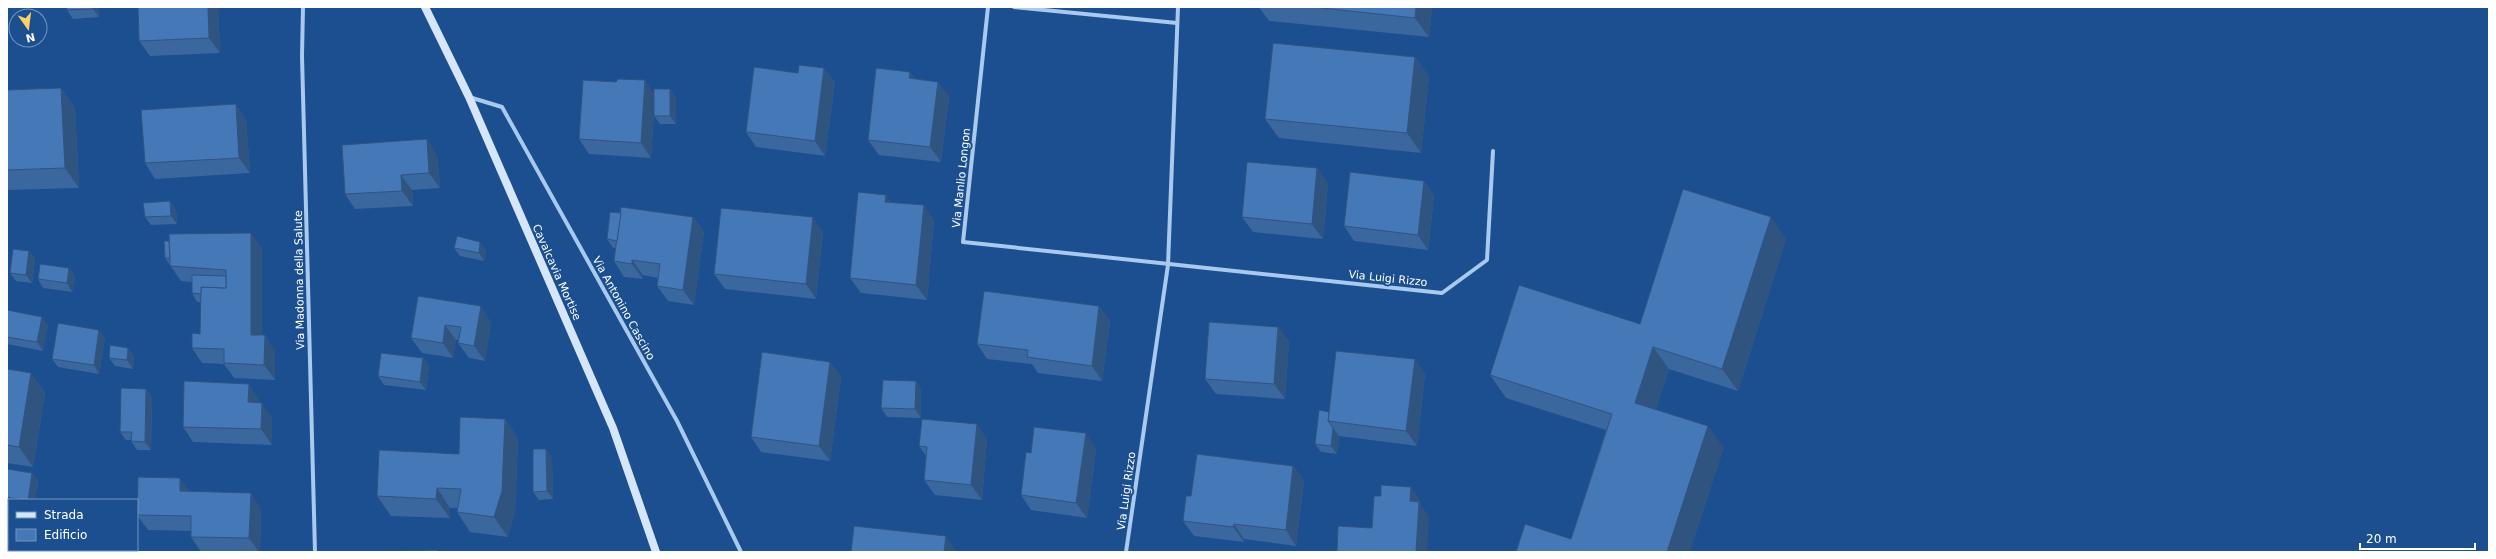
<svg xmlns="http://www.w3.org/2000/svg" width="2496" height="559" viewBox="0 0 2496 559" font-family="'DejaVu Sans',sans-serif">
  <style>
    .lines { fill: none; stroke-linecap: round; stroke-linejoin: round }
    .street { stroke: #a9c9ee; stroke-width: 4 }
    .secondary { stroke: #d6e6fa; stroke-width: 8 }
    .wall { fill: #3a679d }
    .shaded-wall { fill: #305480 }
    .building { fill: #4478b7; stroke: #305480 }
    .labels { text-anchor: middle; stroke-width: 4; stroke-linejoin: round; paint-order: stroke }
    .street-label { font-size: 11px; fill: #fff; stroke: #1b4f8f }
  </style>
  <rect width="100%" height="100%" fill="#1b4f8f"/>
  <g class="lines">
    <g class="street">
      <polyline points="303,7 302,56 315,552"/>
      <polyline points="988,7 963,242 1442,293 1487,260 1493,151"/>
      <polyline points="1014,7 1177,23"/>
      <polyline points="469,97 502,107 677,421 741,552"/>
      <polyline points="1126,552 1168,265 1178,7"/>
    </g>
    <polyline class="secondary" points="425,7 469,97 613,428 656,552"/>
  </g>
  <g class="wall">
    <polygon points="98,7 99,17 73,19 67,10"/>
    <polygon points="138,7 218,7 220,53 150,56 139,41"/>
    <polygon points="1259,7 1432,7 1429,37 1269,21"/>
    <polygon points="1415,57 1429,77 1421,153 1279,138 1265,119"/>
    <polygon points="824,68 835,83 825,156 756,147 746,132 798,73"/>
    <polygon points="910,72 915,79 938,82 949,97 941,162 879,155 868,140"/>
    <polygon points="61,88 75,108 79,188 7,190 7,90"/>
    <polygon points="670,89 676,98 676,124 660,124 654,116 654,112 651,158 589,154 579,139 654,94"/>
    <polygon points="246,119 250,173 155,179 145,163"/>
    <polygon points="437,155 440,188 412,190 413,206 355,209 345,194"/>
    <polygon points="1424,181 1434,196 1428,250 1354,241 1344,226"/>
    <polygon points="1328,183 1323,239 1253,232 1242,217"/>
    <polygon points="170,201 176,210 177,224 151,225 145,217"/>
    <polygon points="891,202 934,220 927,300 861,293 850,278"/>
    <polygon points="621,213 693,217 704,232 694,305 668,301 657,286 658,278 643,275 643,279 624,277 614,261 616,248 613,248 607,239"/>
    <polygon points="823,232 816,299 725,289 714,274"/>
    <polygon points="1786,239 1738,391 1669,369 1656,409 1724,448 1571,539 1606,430 1506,398 1490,375 1640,324"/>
    <polygon points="262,248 262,335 275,350 275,380 234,378 224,364 202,363 192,348 200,334 201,302 197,302 192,293 192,282 181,281 165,258"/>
    <polygon points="454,248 486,250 484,261 460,256"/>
    <polygon points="29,251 35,259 32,283 16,281 10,273"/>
    <polygon points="69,268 75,276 72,292 43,288 38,279"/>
    <polygon points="418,296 491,322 485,361 469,358 458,343 459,340 456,340 453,358 422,353 411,338"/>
    <polygon points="1099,306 1110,321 1102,381 1038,373 1032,364 987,359 977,344"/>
    <polygon points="7,310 42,317 48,325 43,351 7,344"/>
    <polygon points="1278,327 1289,342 1285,399 1216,394 1205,379"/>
    <polygon points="105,338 99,374 58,367 52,359"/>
    <polygon points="128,348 134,356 133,369 115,366 109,358"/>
    <polygon points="423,358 429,366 426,390 384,385 378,376"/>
    <polygon points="830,362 841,377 830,461 761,452 751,437"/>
    <polygon points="7,369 31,373 45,393 33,467 7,463"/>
    <polygon points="1425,374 1417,446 1339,436 1337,454 1321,452 1315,444 1329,412"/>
    <polygon points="146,389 152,397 151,450 137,450 131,441 131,440 126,440 120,432"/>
    <polygon points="921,389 921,418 887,417 881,408"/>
    <polygon points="259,399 259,403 272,418 272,445 193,442 183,427"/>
    <polygon points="505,419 518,439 515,511 508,537 470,532 457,512 457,508 450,508 450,518 391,516 377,496 459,454"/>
    <polygon points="987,439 982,500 935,495 924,480 926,456 919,446"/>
    <polygon points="1096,449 1087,518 1031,510 1021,495 1031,453"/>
    <polygon points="552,457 553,499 539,500 533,492"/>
    <polygon points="1293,466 1304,481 1296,546 1244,539 1244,542 1194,536 1183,521 1191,496"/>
    <polygon points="7,469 32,473 38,482 35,500 9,500 9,505 7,505"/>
    <polygon points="190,492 261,509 260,552 201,552 191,537 191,531 148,530 137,515"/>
  </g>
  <g class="shaded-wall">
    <polygon points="93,7 98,7 99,17 93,9"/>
    <polygon points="208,7 218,7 220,53 209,38"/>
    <polygon points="1416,7 1432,7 1429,37 1415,18"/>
    <polygon points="1415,57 1429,77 1421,153 1407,133"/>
    <polygon points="824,68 835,83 825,156 815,141"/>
    <polygon points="910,72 921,88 909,78"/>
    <polygon points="645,80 655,96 651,158 641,143"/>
    <polygon points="938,82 949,97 941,162 930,147"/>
    <polygon points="61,88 75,108 79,188 65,168"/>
    <polygon points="670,89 676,98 676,124 670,116"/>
    <polygon points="236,104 246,119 250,173 239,158"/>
    <polygon points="427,139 437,155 440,188 429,173"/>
    <polygon points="1317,168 1328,183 1323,239 1312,224"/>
    <polygon points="401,175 412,190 413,206 402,191"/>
    <polygon points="1424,181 1434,196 1428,250 1418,235"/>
    <polygon points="886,195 897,210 885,202"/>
    <polygon points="170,201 176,210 177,224 171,216"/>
    <polygon points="924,205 934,220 927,300 916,285"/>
    <polygon points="693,217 704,232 694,305 683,290"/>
    <polygon points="813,217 823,232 816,299 806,284"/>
    <polygon points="1771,217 1786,239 1738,391 1722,369"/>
    <polygon points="251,233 262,248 262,350 251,335"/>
    <polygon points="480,242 486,250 484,261 479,253"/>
    <polygon points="29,251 35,259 32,283 26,275"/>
    <polygon points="632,260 643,275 643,279 632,264"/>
    <polygon points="69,268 75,276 72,292 67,283"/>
    <polygon points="481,306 491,322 485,361 474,346"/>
    <polygon points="1099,306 1110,321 1102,381 1092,366"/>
    <polygon points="42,317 48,325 43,351 37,342"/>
    <polygon points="445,325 456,340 453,358 443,343"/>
    <polygon points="1278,327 1289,342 1285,399 1274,384"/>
    <polygon points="99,330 105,338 99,374 94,365"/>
    <polygon points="265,335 275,350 275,380 264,365"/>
    <polygon points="1653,347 1669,369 1651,425 1635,403"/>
    <polygon points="128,348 134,356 133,369 127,360"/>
    <polygon points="423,358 429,366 426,390 420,382"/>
    <polygon points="1415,359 1425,374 1417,446 1406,431"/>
    <polygon points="830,362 841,377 830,461 819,446"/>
    <polygon points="31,373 45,393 33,467 19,447"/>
    <polygon points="916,381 921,389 921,418 915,409"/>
    <polygon points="249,384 259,399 258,417 248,402"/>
    <polygon points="146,389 152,397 151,450 145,442"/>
    <polygon points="262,403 272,418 272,445 261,429"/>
    <polygon points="505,419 518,439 515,511 508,537 494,517"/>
    <polygon points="977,424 987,439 982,500 971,485"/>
    <polygon points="1708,426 1724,448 1690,552 1667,552"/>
    <polygon points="1333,428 1339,436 1337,454 1331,446"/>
    <polygon points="1086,433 1096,449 1087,518 1076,503"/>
    <polygon points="546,449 552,457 553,499 547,491"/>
    <polygon points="1293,466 1304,481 1296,546 1286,530"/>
    <polygon points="32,473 38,482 35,500 28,500"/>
    <polygon points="180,478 191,493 180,491"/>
    <polygon points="1411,487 1421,502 1421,505 1429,517 1427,552 1416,552 1410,501"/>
    <polygon points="437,488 450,508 450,518 436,499"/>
    <polygon points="251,493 261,509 260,552 259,552 249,538"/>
    <polygon points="137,518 138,520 137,539"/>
    <polygon points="1234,524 1244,539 1244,542 1233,527"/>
    <polygon points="946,536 957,552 944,552"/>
  </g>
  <g class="building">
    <polygon points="67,7 93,7 93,9 67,10"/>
    <polygon points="138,7 208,7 209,38 139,41"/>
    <polygon points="1313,7 1416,7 1415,18"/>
    <polygon points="1273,43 1415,57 1407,133 1265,119"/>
    <polygon points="799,65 824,68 815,141 746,132 754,67 798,73"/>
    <polygon points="876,68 910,72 909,78 938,82 930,147 868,140"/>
    <polygon points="618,79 645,80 641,143 579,139 583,80 616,82"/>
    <polygon points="61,88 65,168 7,170 7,90"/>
    <rect x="654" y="89" width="16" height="27"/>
    <polygon points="236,104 239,158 145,163 141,110"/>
    <polygon points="427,139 429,173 401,175 402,191 345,194 342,145"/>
    <polygon points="1247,162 1317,168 1312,224 1242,217"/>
    <polygon points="1350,172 1424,181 1418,235 1344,226"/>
    <polygon points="1683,189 1771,217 1722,369 1653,347 1635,403 1708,426 1667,552 1516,552 1525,524 1571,539 1612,414 1490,375 1519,285 1640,324"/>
    <polygon points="858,192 886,195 885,202 924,205 916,285 850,278"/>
    <polygon points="170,201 171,216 145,217 143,203"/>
    <polygon points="621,207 693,217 683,290 657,286 660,264 632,260 632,264 614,261"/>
    <polygon points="721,208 813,217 806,284 714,274"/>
    <polygon points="610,212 621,213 617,241 607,239"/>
    <polygon points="251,233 251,335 265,335 264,365 224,363 224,349 192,348 192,333 200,334 201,287 226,288 226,270 170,266 169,234"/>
    <polygon points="457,236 480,242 479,253 454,248"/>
    <polygon points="164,241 169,241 170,258 165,258"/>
    <polygon points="13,249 29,251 26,275 10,273"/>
    <polygon points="40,264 69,268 67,283 38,279"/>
    <polygon points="192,275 226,276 226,288 201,287 201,294 192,293"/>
    <polygon points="984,291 1099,306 1092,366 1027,357 1028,350 977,344"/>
    <polygon points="418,296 481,306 474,346 458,343 461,327 445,325 443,343 411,338"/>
    <polygon points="7,310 42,317 37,342 7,337"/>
    <polygon points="1209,322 1278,327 1274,384 1205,379"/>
    <polygon points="58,323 99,330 94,365 52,359"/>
    <polygon points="110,345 128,348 127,360 109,358"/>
    <polygon points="1336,351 1415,359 1406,431 1328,421"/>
    <polygon points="762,352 830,362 819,446 751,437"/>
    <polygon points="381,353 423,358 420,382 378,376"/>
    <polygon points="7,369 31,373 19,447 7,445"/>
    <polygon points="883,380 916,381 915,409 881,408"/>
    <polygon points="184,381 249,384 248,402 262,403 261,429 183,427"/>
    <polygon points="121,388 146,389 145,442 131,441 132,432 120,432"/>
    <polygon points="1319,410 1329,412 1328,421 1333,428 1331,446 1315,444"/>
    <polygon points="460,417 505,419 502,491 494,517 457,512 461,489 437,488 436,499 377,496 379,450 459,454"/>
    <polygon points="922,419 977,424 971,485 924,480 927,447 919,446"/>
    <polygon points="1034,427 1086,433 1076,503 1021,495 1026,452 1031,453"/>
    <polygon points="533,449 546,449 547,491 533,492"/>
    <polygon points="1197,454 1293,466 1286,530 1234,524 1233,527 1183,521 1186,496 1191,496"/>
    <polygon points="7,469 32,473 28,500 23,500 7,497"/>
    <polygon points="138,477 180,478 180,491 251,493 249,538 191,537 191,516 137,515"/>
    <polygon points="1381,485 1411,487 1410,501 1419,502 1416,552 1337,552 1338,526 1372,528 1374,496 1381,496"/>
    <polygon points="854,526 946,536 944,552 851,552"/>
    <rect x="107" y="550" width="25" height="2"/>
    <polygon points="437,550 437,552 369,552"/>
  </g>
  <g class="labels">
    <g class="street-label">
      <text transform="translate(961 178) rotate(-84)" y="4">Via Manlio Longon</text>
      <text transform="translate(557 272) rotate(66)" y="4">Cavalcavia Mortise</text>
      <text transform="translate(1388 278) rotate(6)" y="4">Via Luigi Rizzo</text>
      <text transform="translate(299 280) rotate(-91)" y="4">Via Madonna della Salute</text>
      <text transform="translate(624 308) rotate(61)" y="4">Via Antonino Cascino</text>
      <text transform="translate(1126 491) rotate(-82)" y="4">Via Luigi Rizzo</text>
    </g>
  </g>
  <rect width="2496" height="559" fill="none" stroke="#ffffff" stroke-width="16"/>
  <rect x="8" y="499" width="130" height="52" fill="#1b4f8f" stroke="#7695bc"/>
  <rect x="16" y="512" width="20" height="6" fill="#d6e6fa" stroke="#7695bc"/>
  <text x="44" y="519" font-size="12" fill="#ffffff">Strada</text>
  <rect x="16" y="529" width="20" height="12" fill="#4478b7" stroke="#7695bc"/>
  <text x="44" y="539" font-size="12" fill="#ffffff">Edificio</text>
  <g transform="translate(28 28) rotate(166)"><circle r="19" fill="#1b4f8f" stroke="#7695bc"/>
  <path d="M0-3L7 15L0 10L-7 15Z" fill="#ffd166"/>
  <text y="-6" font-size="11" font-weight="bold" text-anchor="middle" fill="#ffffff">N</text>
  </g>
  <path d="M2360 543v6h115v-6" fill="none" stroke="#ffffff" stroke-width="2"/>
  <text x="2366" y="543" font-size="12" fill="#ffffff" stroke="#1b4f8f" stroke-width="3" paint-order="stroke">20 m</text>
</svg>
